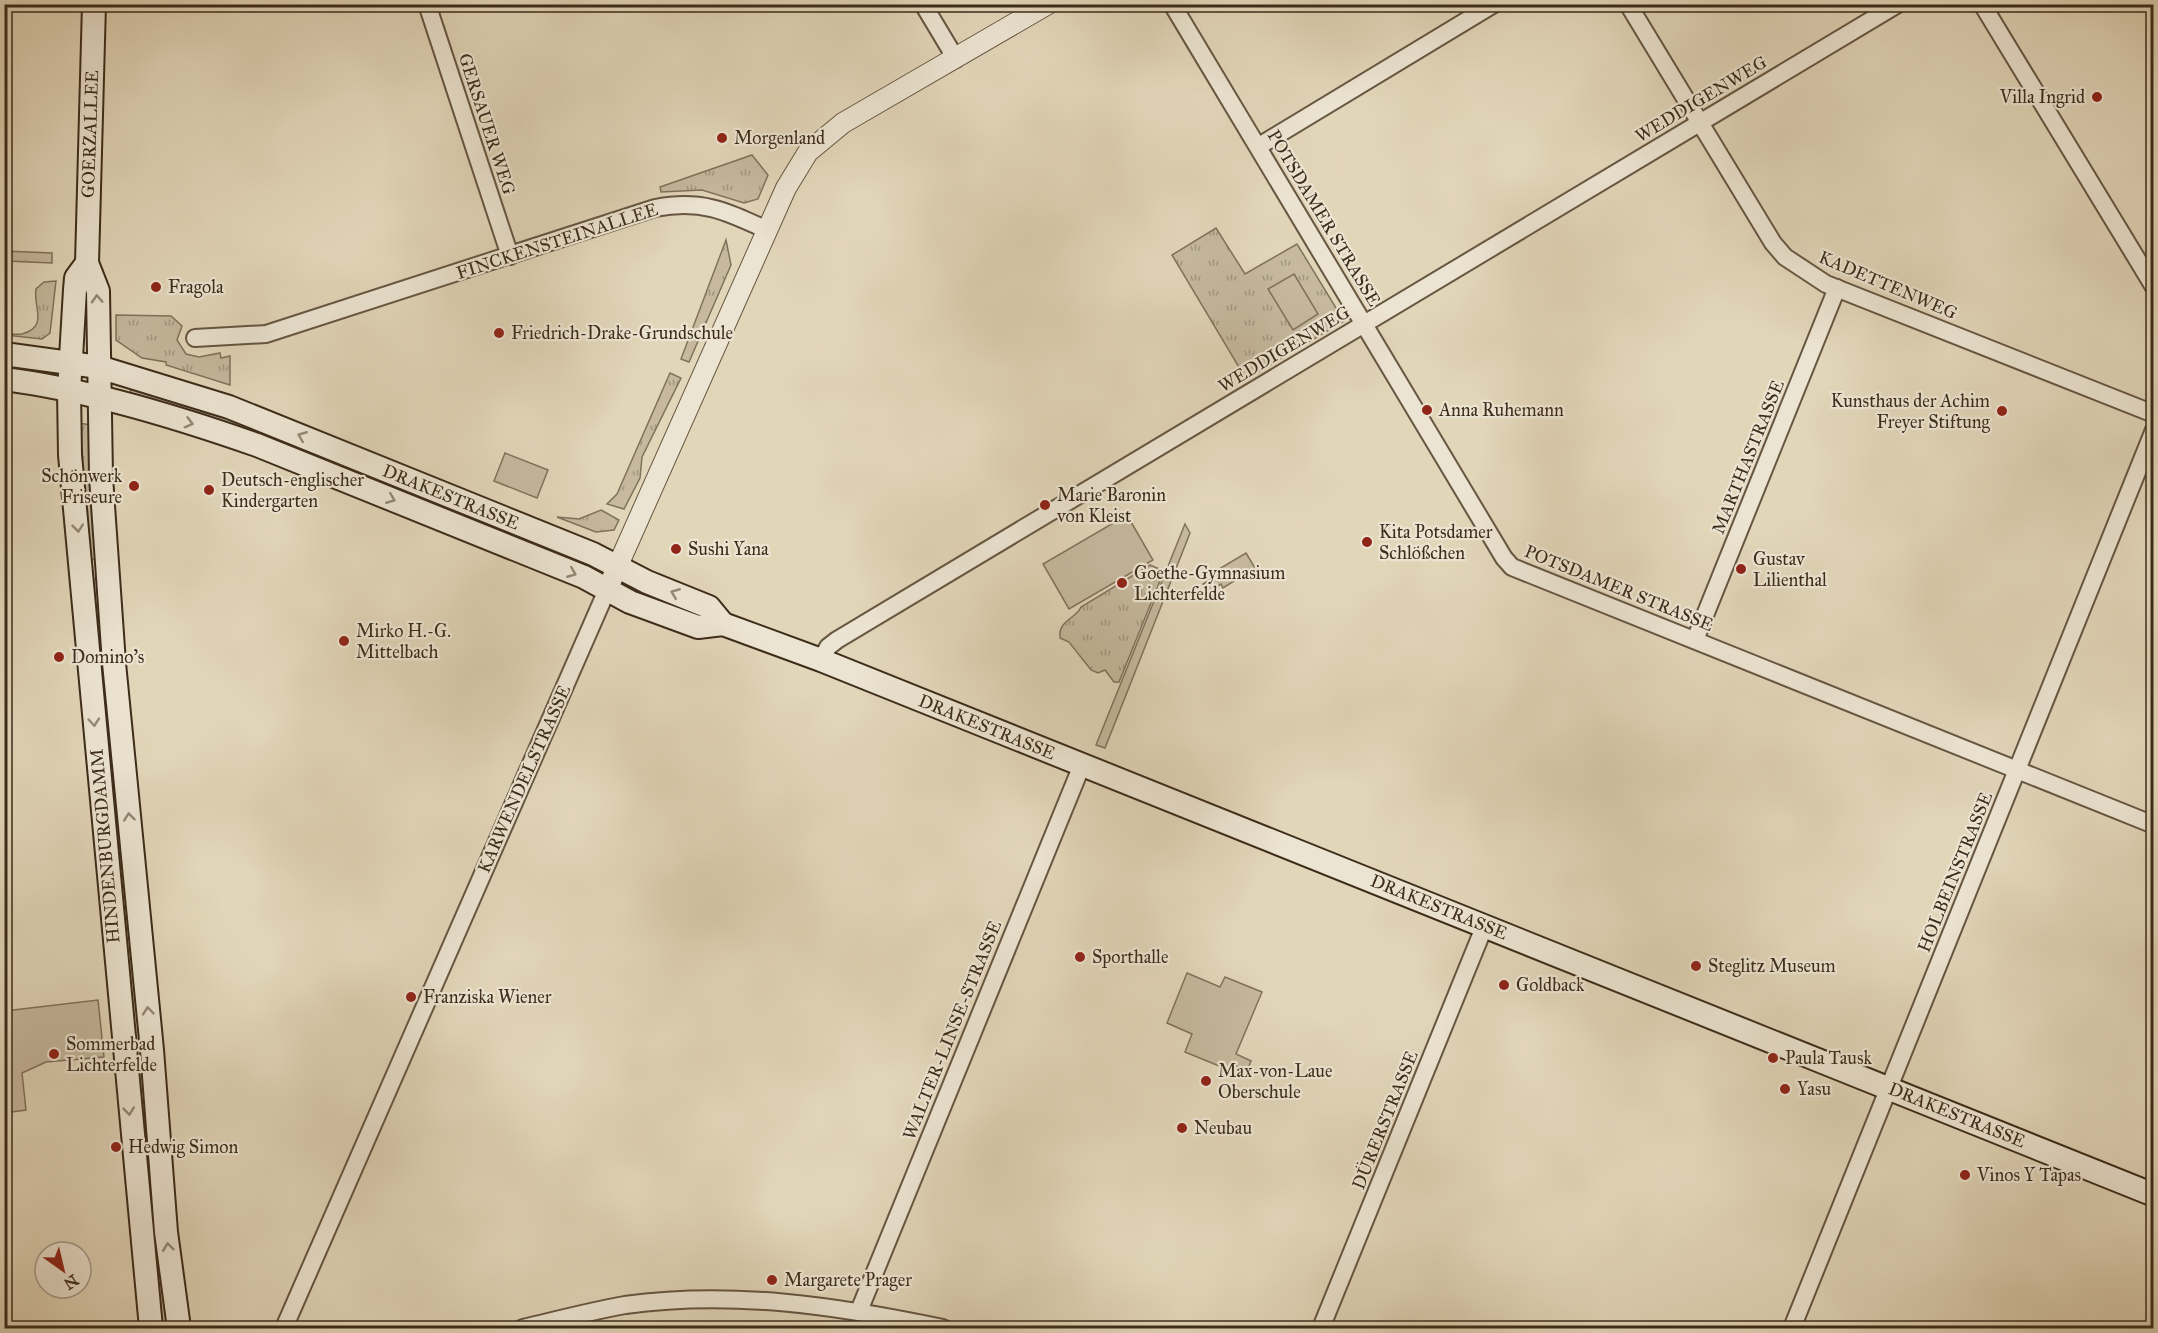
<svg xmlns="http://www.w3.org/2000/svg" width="2158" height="1333" viewBox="0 0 2158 1333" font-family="'IM FELL Great Primer',serif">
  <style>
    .grass { fill: url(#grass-tufts); stroke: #81725c; stroke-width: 1.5 }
    .pitch { fill: #c6b99e; stroke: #81725c; stroke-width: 1.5 }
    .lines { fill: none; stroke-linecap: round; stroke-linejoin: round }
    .minor-casing { stroke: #665642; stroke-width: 20 }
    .tertiary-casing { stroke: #665642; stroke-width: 22 }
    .secondary-casing { stroke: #3c2c1a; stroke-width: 26 }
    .minor { stroke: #ece4d2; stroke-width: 16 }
    .tertiary { stroke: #ece4d2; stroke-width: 20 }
    .secondary { stroke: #ece4d2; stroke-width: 22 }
    .oneway { stroke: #948876 }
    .poi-dot { fill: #8f2418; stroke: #ece4d2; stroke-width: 2 }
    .labels { text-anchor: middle; stroke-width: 4.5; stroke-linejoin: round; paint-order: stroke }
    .poi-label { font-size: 18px; fill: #3c2c1a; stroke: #ece4d2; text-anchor: start }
    .street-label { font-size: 18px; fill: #3c2c1a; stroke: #ece4d2 }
  </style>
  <defs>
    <pattern id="grass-tufts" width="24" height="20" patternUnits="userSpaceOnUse" patternTransform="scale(1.5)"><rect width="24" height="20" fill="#c6b99e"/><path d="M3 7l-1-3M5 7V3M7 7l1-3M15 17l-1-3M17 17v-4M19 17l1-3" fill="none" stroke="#a29780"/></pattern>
  </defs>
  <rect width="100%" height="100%" fill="#e2d6b9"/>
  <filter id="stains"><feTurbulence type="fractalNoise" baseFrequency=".00333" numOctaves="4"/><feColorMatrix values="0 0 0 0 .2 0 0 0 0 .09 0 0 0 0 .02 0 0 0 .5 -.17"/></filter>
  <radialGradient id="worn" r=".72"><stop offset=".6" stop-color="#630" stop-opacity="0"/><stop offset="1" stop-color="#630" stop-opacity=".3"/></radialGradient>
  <g class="grass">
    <polygon points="752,155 768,175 758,199 744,203 702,190 661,192 660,187"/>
    <polygon points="1216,228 1245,274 1297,244 1344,321 1246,379 1172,255"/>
    <polygon points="726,240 731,265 689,362 681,359"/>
    <polygon points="4,251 52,253 52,263 5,261"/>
    <path d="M56,281L50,333L42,339L5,335C8,333 16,335 22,334C49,326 33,308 36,289L44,282Z"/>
    <polygon points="116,315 171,316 182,326 177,340 186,354 199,357 220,353 221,358 230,356 230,385 166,365 166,362 142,358 116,340"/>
    <polygon points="670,373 681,378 642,457 640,478 624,509 607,504 617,494"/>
    <polygon points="131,386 196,405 585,560 582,566 130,396"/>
    <polygon points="79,423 90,425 97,559 90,560"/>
    <polygon points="601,510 619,520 614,530 596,532 557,517 579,519"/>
    <path d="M1150,565L1164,571L1119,682H1114L1105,670L1098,673L1091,670L1069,642L1060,638C1058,620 1076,619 1081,607Z"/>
    <polygon points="92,579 98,580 140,1041 134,1041"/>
    <polygon points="141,1066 169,1328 163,1328 134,1067"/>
  </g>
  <g class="pitch">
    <polygon points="1294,274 1318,314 1293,330 1268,289"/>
    <polygon points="505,453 548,470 537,498 494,481"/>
    <polygon points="1127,515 1153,560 1069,609 1043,564"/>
    <polygon points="1185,524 1190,533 1105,748 1096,745"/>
    <polygon points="1246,553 1255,568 1223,588 1221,584 1208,592 1203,584 1216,576 1214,572"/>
    <polygon points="1187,973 1220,987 1225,977 1262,992 1236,1054 1251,1061 1247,1071 1232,1064 1229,1070 1185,1052 1192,1034 1167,1023"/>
    <polygon points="98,1000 104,1057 46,1062 22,1073 26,1110 5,1113 5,1011"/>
  </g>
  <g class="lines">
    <g class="minor-casing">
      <g id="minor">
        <polyline points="427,4 510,256"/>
        <polyline points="923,4 956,59"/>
        <polyline points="1172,4 1504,558 1512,567 2154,825"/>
        <polyline points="1628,4 1773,243 1785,257 1826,284 2154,414"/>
        <polyline points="1982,4 2154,287"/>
        <polyline points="1259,146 1494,4"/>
        <path d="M195,338L266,334L655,208C702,199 726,211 767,230"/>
        <polyline points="1695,640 1837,288"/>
        <polyline points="821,660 828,647 837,640 1898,4"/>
        <polyline points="859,1311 1082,765"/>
        <polyline points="284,1328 607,590"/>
        <path d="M523,1328C557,1320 591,1311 625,1305C732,1290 838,1306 943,1328"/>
        <polyline points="1321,1328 1485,925"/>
        <polyline points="1792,1328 2154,430"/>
      </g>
    </g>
    <g class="tertiary-casing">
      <polyline id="tertiary" points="607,590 786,188 808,152 843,123 1048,4"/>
    </g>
    <g class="secondary-casing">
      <g id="secondary">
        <polyline points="94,4 87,263 98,291 101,477 114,663 152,1050 166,1232 179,1328"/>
        <polyline points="87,263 76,278 75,290 69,391 70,455 151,1328"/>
        <polyline points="4,354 99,367 229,407 593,554 647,582 709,607 723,624"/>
        <path d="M4,379C85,389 180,418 257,445L584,577L630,602L698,627L723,624L821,660L2154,1195"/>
      </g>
    </g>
    <use href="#minor" class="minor"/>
    <use href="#tertiary" class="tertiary"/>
    <use href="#secondary" class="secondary"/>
  </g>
  <defs><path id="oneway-chevron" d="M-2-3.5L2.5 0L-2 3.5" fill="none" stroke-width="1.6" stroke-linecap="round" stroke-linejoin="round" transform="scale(1.5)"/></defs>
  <g class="oneway">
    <use href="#oneway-chevron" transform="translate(97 299) rotate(-93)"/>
    <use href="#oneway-chevron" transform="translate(189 423) rotate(15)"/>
    <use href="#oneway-chevron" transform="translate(302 436) rotate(-158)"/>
    <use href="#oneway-chevron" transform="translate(391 499) rotate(22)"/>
    <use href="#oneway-chevron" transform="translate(78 528) rotate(84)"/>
    <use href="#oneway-chevron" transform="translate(572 573) rotate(22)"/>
    <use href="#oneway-chevron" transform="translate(675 593) rotate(-158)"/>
    <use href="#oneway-chevron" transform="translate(94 722) rotate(85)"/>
    <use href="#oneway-chevron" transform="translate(129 817) rotate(-96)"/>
    <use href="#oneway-chevron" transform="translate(148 1011) rotate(-95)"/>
    <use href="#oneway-chevron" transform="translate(129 1111) rotate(84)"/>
    <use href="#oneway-chevron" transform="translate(168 1247) rotate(-97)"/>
  </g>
  <g class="poi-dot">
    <circle cx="2097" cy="97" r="6"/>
    <circle cx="722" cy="138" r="6"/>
    <circle cx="156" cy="287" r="6"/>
    <circle cx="499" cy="333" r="6"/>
    <circle cx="1427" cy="410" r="6"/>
    <circle cx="2002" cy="411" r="6"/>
    <circle cx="134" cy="486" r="6"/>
    <circle cx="209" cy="490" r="6"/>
    <circle cx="1045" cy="505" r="6"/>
    <circle cx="1367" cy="542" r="6"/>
    <circle cx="676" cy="549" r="6"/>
    <circle cx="1741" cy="569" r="6"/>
    <circle cx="1122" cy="583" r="6"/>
    <circle cx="344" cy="641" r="6"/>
    <circle cx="59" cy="657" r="6"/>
    <circle cx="1080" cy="957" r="6"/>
    <circle cx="1696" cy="966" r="6"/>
    <circle cx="1504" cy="985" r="6"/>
    <circle cx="411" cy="997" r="6"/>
    <circle cx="54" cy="1054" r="6"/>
    <circle cx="1773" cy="1058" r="6"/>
    <circle cx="1206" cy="1081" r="6"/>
    <circle cx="1785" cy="1089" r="6"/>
    <circle cx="1182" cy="1128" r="6"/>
    <circle cx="116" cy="1147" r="6"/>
    <circle cx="1965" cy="1175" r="6"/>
    <circle cx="772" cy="1280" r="6"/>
  </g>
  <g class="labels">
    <g class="poi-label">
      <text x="2085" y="103" text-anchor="end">Villa Ingrid</text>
      <text x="734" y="144">Morgenland</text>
      <text x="168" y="293">Fragola</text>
      <text x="511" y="339">Friedrich-Drake-Grundschule</text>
      <text x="1990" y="407" text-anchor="end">Kunsthaus der Achim<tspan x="1990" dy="21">Freyer Stiftung</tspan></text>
      <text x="1439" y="416">Anna Ruhemann</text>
      <text x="122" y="482" text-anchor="end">Schönwerk<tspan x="122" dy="21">Friseure</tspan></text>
      <text x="221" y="486">Deutsch-englischer<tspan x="221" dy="21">Kindergarten</tspan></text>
      <text x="1057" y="501">Marie Baronin<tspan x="1057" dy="21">von Kleist</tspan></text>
      <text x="1379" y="538">Kita Potsdamer<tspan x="1379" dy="21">Schlößchen</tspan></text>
      <text x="688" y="555">Sushi Yana</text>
      <text x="1753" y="565">Gustav<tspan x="1753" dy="21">Lilienthal</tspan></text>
      <text x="1134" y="579">Goethe-Gymnasium<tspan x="1134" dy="21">Lichterfelde</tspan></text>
      <text x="356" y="637">Mirko H.-G.<tspan x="356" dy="21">Mittelbach</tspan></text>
      <text x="71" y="663">Domino's</text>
      <text x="1092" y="963">Sporthalle</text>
      <text x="1708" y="972">Steglitz Museum</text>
      <text x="1516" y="991">Goldback</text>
      <text x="423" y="1003">Franziska Wiener</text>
      <text x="66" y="1050">Sommerbad<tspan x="66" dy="21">Lichterfelde</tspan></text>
      <text x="1785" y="1064">Paula Tausk</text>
      <text x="1218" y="1077">Max-von-Laue<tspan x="1218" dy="21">Oberschule</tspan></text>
      <text x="1797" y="1095">Yasu</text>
      <text x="1194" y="1134">Neubau</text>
      <text x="128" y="1153">Hedwig Simon</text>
      <text x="1977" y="1181">Vinos Y Tapas</text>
      <text x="784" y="1286">Margarete Prager</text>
    </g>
    <g class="street-label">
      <text transform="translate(1701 99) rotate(-31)" y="6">WEDDIGENWEG</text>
      <text transform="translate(487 124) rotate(72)" y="6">GERSAUER WEG</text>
      <text transform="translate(90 134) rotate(-88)" y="6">GOERZALLEE</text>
      <text transform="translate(1324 218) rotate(59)" y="6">POTSDAMER STRASSE</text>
      <text transform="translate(557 241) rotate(-18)" y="6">FINCKENSTEINALLEE</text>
      <text transform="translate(1888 285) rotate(23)" y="6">KADETTENWEG</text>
      <text transform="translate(1284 349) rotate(-31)" y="6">WEDDIGENWEG</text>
      <text transform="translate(1748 457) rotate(-68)" y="6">MARTHASTRASSE</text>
      <text transform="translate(451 497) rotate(22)" y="6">DRAKESTRASSE</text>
      <text transform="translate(1619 588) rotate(22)" y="6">POTSDAMER STRASSE</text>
      <text transform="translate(987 727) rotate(22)" y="6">DRAKESTRASSE</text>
      <text transform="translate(524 779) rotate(-66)" y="6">KARWENDELSTRASSE</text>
      <text transform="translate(105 846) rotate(-95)" y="6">HINDENBURGDAMM</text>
      <text transform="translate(1955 872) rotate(-68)" y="6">HOLBEINSTRASSE</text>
      <text transform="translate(1439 907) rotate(22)" y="6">DRAKESTRASSE</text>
      <text transform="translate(952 1030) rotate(-68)" y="6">WALTER-LINSE-STRASSE</text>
      <text transform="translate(1957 1115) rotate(22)" y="6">DRAKESTRASSE</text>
      <text transform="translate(1385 1120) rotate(-68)" y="6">DÜRERSTRASSE</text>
    </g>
  </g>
  <rect width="2158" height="1333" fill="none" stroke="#e2d6b9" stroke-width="24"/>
  <rect x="6" y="6" width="2146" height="1321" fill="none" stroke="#3c2c1a" stroke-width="3"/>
  <rect x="12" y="12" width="2134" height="1309" fill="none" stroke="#3c2c1a" stroke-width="1.5"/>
  <g transform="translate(63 1270) rotate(146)"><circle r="28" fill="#ece4d2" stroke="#a69a88" stroke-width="1.5"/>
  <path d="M0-4.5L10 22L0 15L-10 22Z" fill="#8f2418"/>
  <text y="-9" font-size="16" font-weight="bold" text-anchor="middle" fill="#3c2c1a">N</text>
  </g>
  <rect width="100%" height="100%" filter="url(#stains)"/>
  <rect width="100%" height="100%" fill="url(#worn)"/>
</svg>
